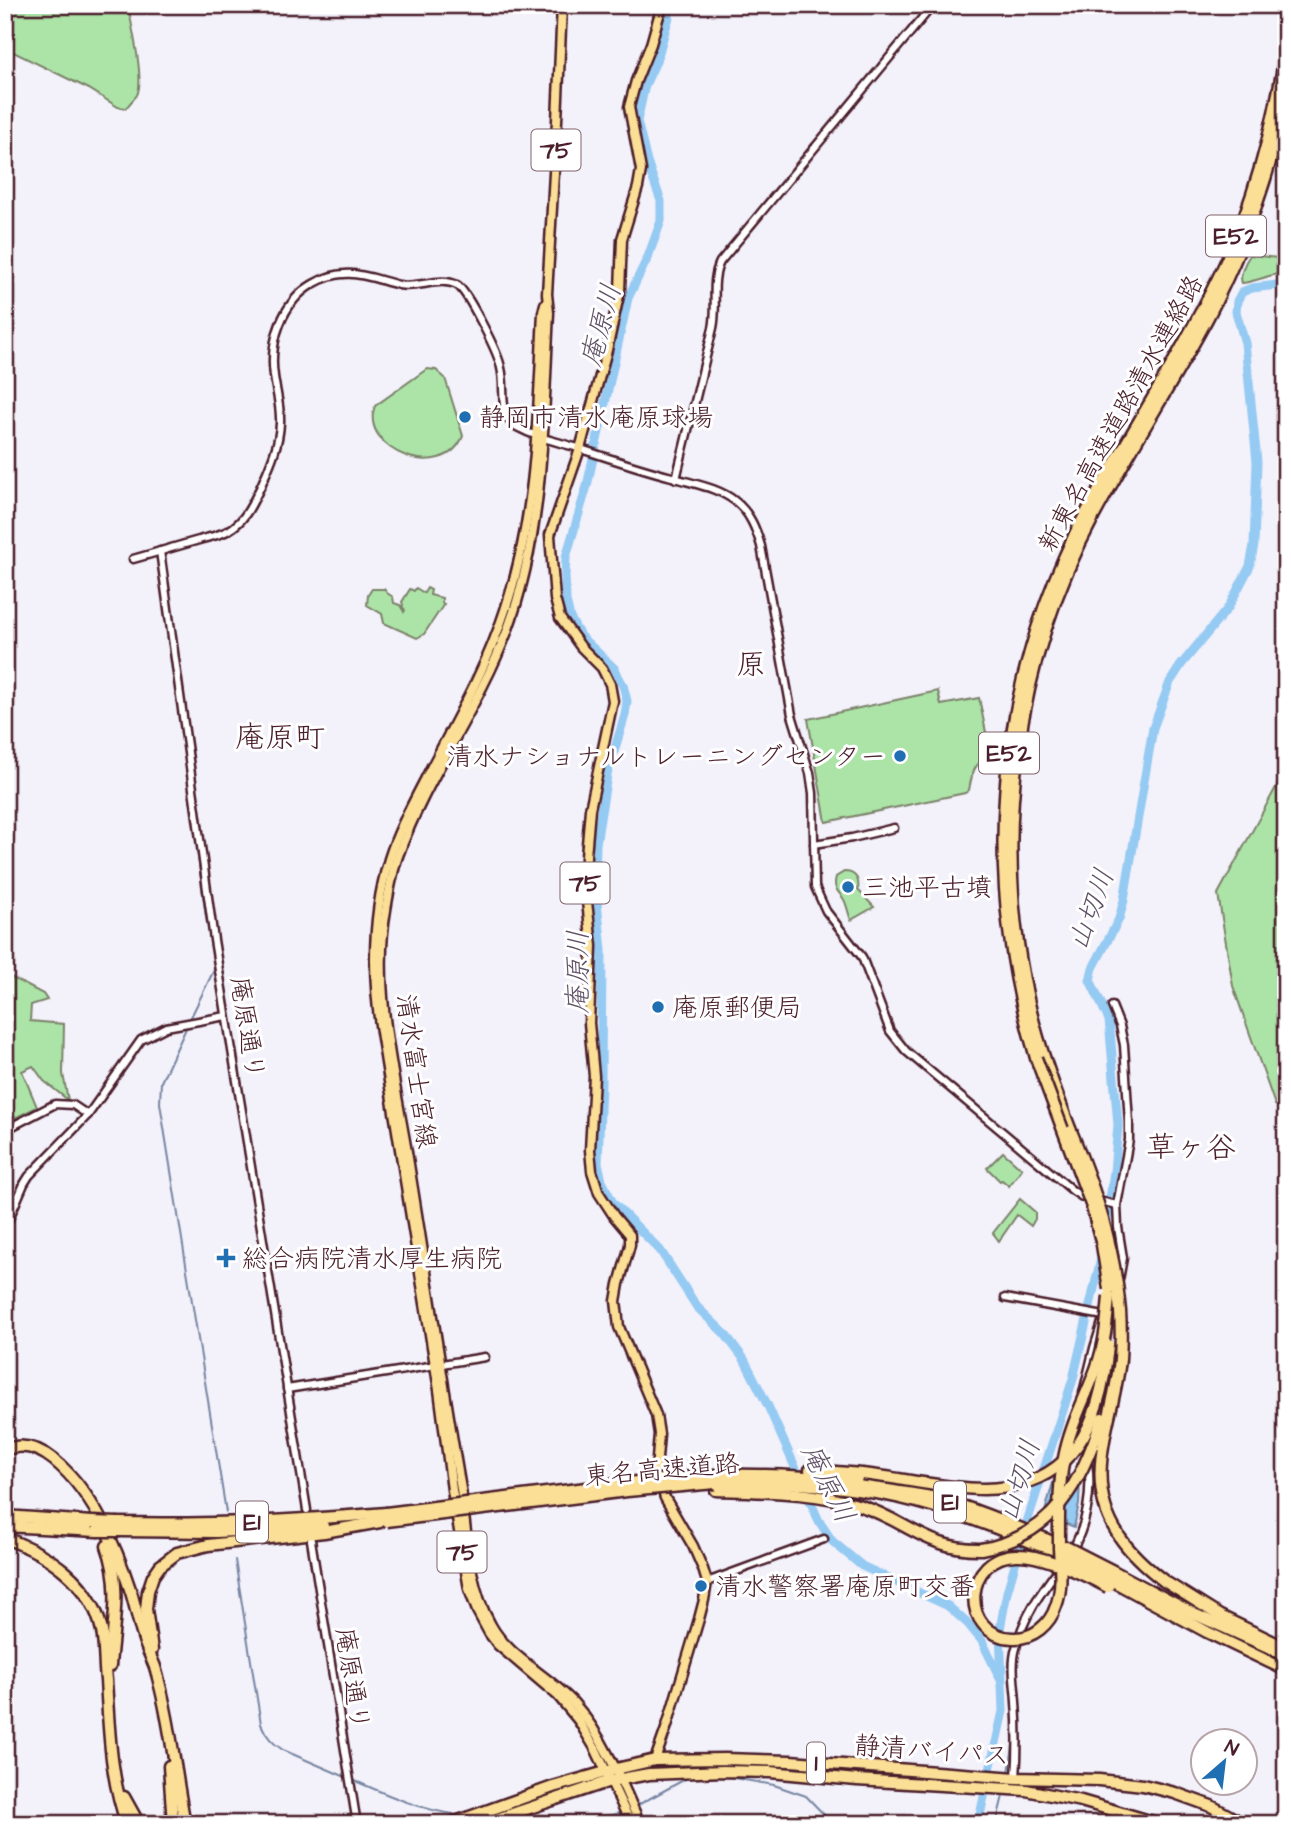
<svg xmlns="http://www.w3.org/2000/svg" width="1291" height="1829" viewBox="0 0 1291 1829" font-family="'Architects Daughter','Klee One',sans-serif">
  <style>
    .green { fill: #ace4a8; stroke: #7b826a; stroke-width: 2 }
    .water { fill: #95caf3; stroke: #7786a3; stroke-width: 2 }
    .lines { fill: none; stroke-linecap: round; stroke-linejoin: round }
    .stream { stroke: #7786a3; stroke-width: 2 }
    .river { stroke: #95caf3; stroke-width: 9 }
    .minor-casing { stroke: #4a1f2b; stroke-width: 11 }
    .major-casing { stroke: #4a1f2b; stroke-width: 13 }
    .highway-casing { stroke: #4a1f2b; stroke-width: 15 }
    .minor { stroke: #fff; stroke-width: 6 }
    .major { stroke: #fbdf96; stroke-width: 8 }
    .highway { stroke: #fbdf96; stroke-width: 10 }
    .highway-bridge-casing { stroke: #4a1f2b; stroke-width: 15; stroke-linecap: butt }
    .highway-bridge { stroke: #fbdf96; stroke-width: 10 }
    .poi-dot { fill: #1f6fb2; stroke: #fff; stroke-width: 2.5 }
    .labels { text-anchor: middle; stroke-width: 6; stroke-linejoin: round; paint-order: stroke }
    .shield { fill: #fff; stroke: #80626b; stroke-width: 2 }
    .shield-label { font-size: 24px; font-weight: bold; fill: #4a1f2b }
    .street-label { font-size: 26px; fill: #4a1f2b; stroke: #fff }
    .poi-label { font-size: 26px; fill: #4a1f2b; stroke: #fff; text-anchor: start }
    .water-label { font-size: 28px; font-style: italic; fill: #605267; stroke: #fff }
    .quarter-label { font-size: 30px; fill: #4a1f2b; stroke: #fff }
  </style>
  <rect width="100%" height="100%" fill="#f3f1fa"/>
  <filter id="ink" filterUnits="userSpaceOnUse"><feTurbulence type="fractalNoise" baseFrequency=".0143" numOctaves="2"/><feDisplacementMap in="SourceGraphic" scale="14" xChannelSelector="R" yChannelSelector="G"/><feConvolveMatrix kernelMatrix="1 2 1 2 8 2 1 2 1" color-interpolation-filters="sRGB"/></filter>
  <g filter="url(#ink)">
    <g class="green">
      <path d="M5,5H128C131,24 145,79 137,95C134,99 129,104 126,108L118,107L89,89L5,48Z"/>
      <path d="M1250,255L1278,258L1286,262V271L1284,273C1268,275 1257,281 1242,283C1239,275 1245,262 1250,255Z"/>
      <path d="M427,369L436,370L445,378L463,436C443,485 358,449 375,406Z"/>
      <polygon points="416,588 424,593 427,588 431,590 430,595 442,598 442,603 444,604 424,634 417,638 384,623 382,614 367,605 368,595 372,589 384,589 387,593 393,597 394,603 400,605 404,612 405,610 402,606 403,605 402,602 410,589 414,591"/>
      <path d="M938,691L941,705L979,698L990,752C974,767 973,768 969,790L965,793L826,822L808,719Z"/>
      <polygon points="1286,769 1286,1108 1275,1105 1233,986 1218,894"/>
      <path d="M844,872C855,872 860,879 858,890L874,907L851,920C848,913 847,904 843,898C837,890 833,888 836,877Z"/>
      <polygon points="5,974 43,994 47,1000 31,1005 30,1021 64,1024 63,1074 68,1100 44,1081 33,1066 22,1071 37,1107 5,1123"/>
      <polygon points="1003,1152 1022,1169 1009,1186 1002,1180 1000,1181 987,1168"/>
      <polygon points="1020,1199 1035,1212 1035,1219 1031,1226 1017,1215 999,1241 993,1233"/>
    </g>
    <polygon class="water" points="1058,1471 1080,1479 1079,1504 1074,1527 1044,1515 1056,1472"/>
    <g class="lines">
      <g class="stream">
        <polyline points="177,697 206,917 215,968 190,1019"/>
        <polyline points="188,1024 161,1082 160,1103 226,1512"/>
        <path d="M235,1560L261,1724C266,1736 272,1743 283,1750L348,1778"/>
        <polyline points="1009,1773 1013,1746"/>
        <polyline points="722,1776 774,1785 806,1796 833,1824"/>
        <path d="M353,1780C386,1794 418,1809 453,1814"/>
        <polyline points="636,1806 689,1777"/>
        <path d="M538,1815C560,1817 601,1821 621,1812"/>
        <polyline points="996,1824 1004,1792"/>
        <polyline points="1093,1824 1098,1824"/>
      </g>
      <g class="river">
        <polyline points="670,5 669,17 657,59 645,85 637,121 647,162 661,201 661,221 648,257 628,298 587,486 566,557 565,576 566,601 570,618 580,636 614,668 623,685 627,701 625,715 607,775 596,844 595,883 602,950 601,1083 598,1163 602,1181 613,1203 660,1250 697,1307 725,1334 744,1359 768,1406 819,1521 832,1541 862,1566 948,1606 968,1624 982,1641 1002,1682"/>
        <polyline points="1106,1226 1114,1172 1118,1125 1109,1020 1090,980 1093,968 1119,919 1124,900 1153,728 1170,682 1181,665 1228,608 1250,566 1254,545 1257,462 1245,343 1236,312 1237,301 1242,292 1252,288 1286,284"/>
        <polyline points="978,1824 1003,1711 1000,1629 1007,1592 1028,1519 1073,1379 1102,1254"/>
      </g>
      <g class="minor-casing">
        <g id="minor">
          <path d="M676,479L713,328C718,306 710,282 720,262L933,5"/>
          <polyline points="160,551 214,940 307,1510"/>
          <path d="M133,559C155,553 177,546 199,540C209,537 221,535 229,530C245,521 252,504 260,488C269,467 279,447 280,423C281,407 276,392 274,376C269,342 282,302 313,284C346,265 367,277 399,285C418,289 440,276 457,285C467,291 499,354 501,368C505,383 501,400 506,415C509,422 514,426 521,429C539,439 561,442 581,449C611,459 641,469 672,477C693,484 717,487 735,501C750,513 756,529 761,546L792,715L810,773L813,793L815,887L826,911L862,957L890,1031L906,1051L1073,1191L1082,1197L1117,1205"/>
          <polyline points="814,844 852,838 894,828"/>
          <polyline points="1112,1006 1120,1026 1124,1045 1129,1123 1129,1140 1117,1205 1118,1227 1123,1258 1119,1280"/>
          <polyline points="5,1130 55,1104 73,1105 88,1115"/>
          <polyline points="5,1228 24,1184 29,1176 88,1115 141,1040 166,1027 226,1016"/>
          <polyline points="1005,1298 1104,1316"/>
          <polyline points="287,1389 485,1357"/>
          <polyline points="1083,1393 1094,1348 1104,1316"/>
          <polyline points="311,1540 357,1824"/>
          <path d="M1072,1550C1087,1525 1092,1492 1088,1463C1086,1444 1082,1426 1082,1407"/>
          <polyline points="707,1582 824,1539"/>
          <path d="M1016,1778C1018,1752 1018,1728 1016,1702C1015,1684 1011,1665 1016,1648C1023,1617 1041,1592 1059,1568"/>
        </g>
      </g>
      <g class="major-casing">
        <g id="major">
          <path d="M562,5L557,121L547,294L549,313C543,421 545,529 507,632C477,710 426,778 398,856C392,873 389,892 386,910C372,988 395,1080 408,1158C426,1268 442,1379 461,1489C467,1534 468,1585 491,1625C509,1658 547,1674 573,1702C602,1734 623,1784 640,1824"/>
          <path d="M545,304L543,312C538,413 537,514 505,610C487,666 458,717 431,768C416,798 399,827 389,859C372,915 372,975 381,1032L439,1390L452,1490L469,1589L477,1611L489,1633L498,1645L558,1696L578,1720L596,1750L631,1824"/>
          <polyline points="655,1760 667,1726 699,1619 704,1600 707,1582 703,1569 693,1546 665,1498 656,1471 659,1434 656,1415 619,1327 616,1301 619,1284 630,1245 630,1235 614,1216 599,1193 592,1171 590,1150 594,1076 589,1023 592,946 585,884 586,856 590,809 613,701 610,684 602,668 581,647 560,618 555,599 550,535 580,449 607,350 620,291 622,239 638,187 641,170 629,107 636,81 651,44 662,5"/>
        </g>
      </g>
      <g class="highway-casing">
        <g id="highway">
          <path d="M1036,1058C983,880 994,702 1075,534C1088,508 1103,484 1117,459C1153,397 1191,335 1222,270C1255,201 1274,125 1286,49"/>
          <path d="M1071,1131C1054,1087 1038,1044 1028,999C992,836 1015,663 1094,516C1130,449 1171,386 1207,319C1244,248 1271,174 1286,95"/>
          <path d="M5,1450C23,1442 39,1448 54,1460C92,1491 116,1546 131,1592C136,1608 139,1626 145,1643C148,1651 152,1659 155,1667C170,1718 175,1772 185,1824"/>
          <polyline points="810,1470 862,1474"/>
          <path d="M715,1475C798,1473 880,1480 959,1505C995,1517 1030,1532 1064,1547"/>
          <path d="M715,1483C782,1481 852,1485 917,1502C967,1515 1015,1535 1062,1555"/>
          <path d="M716,1490C764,1492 814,1491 861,1506C907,1521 928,1550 981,1549"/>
          <polyline points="5,1516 92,1522"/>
          <path d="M118,1523C207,1525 296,1521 386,1513"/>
          <polyline points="5,1526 97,1531"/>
          <polyline points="121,1531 216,1532 323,1526"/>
          <path d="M5,1538C49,1554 92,1583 102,1631C105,1647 104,1664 106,1680C109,1728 110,1778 127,1824"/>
          <path d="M107,1546C122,1586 113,1624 110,1666"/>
          <polyline points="1115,1572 1194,1614 1286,1655"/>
          <polyline points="1111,1580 1207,1632 1286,1670"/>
          <polyline points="1164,1581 1220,1616 1286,1648"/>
          <polyline points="152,1650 146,1609 148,1591 153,1576 160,1566 177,1553 208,1545 324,1532 380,1522"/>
          <polyline points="169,1766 173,1824"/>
          <polyline points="124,1797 139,1824"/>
          <polyline points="450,1824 553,1787 616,1769 655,1760 725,1759 790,1761 1016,1778 1099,1780 1143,1785 1175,1793 1211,1806 1244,1824"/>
          <polyline points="482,1824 610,1781 649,1774 723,1771 770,1772 857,1780 1026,1790 1081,1801 1160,1824"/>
        </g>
      </g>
      <use href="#minor" class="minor"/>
      <use href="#major" class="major"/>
      <use href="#highway" class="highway"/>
      <g class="highway-bridge-casing">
        <g id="highway-bridge">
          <polyline points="1036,1058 1092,1207 1102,1245 1109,1289"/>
          <path d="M1071,1131C1095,1189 1115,1247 1120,1311C1121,1326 1121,1344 1120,1359C1114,1420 1080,1478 1119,1536C1131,1554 1147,1568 1164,1581"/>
          <path d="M862,1474C902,1478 944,1489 984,1489C1074,1488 1101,1423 1108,1345"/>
          <polyline points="386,1513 626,1483 715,1475"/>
          <polyline points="387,1521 627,1491 715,1483"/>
          <polyline points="92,1522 118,1523"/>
          <polyline points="97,1531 121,1531"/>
          <polyline points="1066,1547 1115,1572"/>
          <path d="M981,1549C1053,1537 1082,1482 1102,1418"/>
          <polyline points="1062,1555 1111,1580"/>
          <path d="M1108,1587C1085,1575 1045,1555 1019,1555C963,1553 958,1636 1013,1638C1034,1639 1050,1624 1056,1606C1063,1588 1060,1566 1059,1548C1059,1517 1058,1488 1064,1458C1070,1426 1085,1399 1096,1369C1105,1345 1107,1320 1109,1296"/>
        </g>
      </g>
      <use href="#highway-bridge" class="highway-bridge"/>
    </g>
  </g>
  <g class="poi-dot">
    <circle cx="465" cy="417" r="7"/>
    <circle cx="900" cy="756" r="7"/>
    <circle cx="848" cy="887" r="7"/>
    <circle cx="658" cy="1007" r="7"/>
    <path d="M222.5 1247.5h7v7h7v7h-7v7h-7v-7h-7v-7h7z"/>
    <circle cx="701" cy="1586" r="7"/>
  </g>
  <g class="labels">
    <g class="shield">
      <rect x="531.5" y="129.5" width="49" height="41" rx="5"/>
      <rect x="1206" y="215.5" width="60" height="41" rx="5"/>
      <rect x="979" y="732.5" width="60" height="41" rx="5"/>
      <rect x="560.5" y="862.5" width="49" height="41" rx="5"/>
      <rect x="934" y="1481.5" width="32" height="41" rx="5"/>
      <rect x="236" y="1501.5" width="32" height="41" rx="5"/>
      <rect x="437.5" y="1531.5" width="49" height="41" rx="5"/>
      <rect x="807" y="1742.5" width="18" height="41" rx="5"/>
    </g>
    <g class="shield-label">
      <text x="556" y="158">75</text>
      <text x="1236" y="244">E52</text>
      <text x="1009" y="761">E52</text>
      <text x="585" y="891">75</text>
      <text x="950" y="1510">E1</text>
      <text x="252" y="1530">E1</text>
      <text x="462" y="1560">75</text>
      <text x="816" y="1771">1</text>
    </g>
    <g class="street-label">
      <text transform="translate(1120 413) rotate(-61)" y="9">新東名高速道路清水連絡路</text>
      <text transform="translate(248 1028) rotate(81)" y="9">庵原通り</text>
      <text transform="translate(417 1071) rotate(82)" y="9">清水富士宮線</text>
      <text transform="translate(662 1469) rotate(-5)" y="9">東名高速道路</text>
      <text transform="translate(353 1679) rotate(81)" y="9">庵原通り</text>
      <text transform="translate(932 1750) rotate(4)" y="9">静清バイパス</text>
    </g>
    <g class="poi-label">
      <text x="479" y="426">静岡市清水庵原球場</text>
      <text x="886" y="765" text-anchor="end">清水ナショナルトレーニングセンター</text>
      <text x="862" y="896">三池平古墳</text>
      <text x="672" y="1016">庵原郵便局</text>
      <text x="242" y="1267">総合病院清水厚生病院</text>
      <text x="715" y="1595">清水警察署庵原町交番</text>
    </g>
    <g class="water-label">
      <text transform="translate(600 325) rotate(-75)" y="10">庵原川</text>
      <text transform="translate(1090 909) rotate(-70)" y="10">山切川</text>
      <text transform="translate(577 972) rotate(-90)" y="10">庵原川</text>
      <text transform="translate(1018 1480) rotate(-73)" y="10">山切川</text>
      <text transform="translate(829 1483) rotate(63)" y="10">庵原川</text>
    </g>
    <g class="quarter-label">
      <text x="751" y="674">原</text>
      <text x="280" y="747">庵原町</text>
      <text x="1191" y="1157">草ヶ谷</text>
    </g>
  </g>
  <rect width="1291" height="1829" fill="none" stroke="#fff" stroke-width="28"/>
  <rect x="14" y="14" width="1263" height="1801" fill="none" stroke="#4a1f2b" stroke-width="2.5" filter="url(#ink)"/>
  <g transform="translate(1224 1762) rotate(28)"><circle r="33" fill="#ffffff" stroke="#b7a5aa" stroke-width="2"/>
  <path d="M0-5L12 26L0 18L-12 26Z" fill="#1f6fb2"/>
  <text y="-10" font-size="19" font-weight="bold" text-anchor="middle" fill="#4a1f2b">N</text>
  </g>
</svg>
